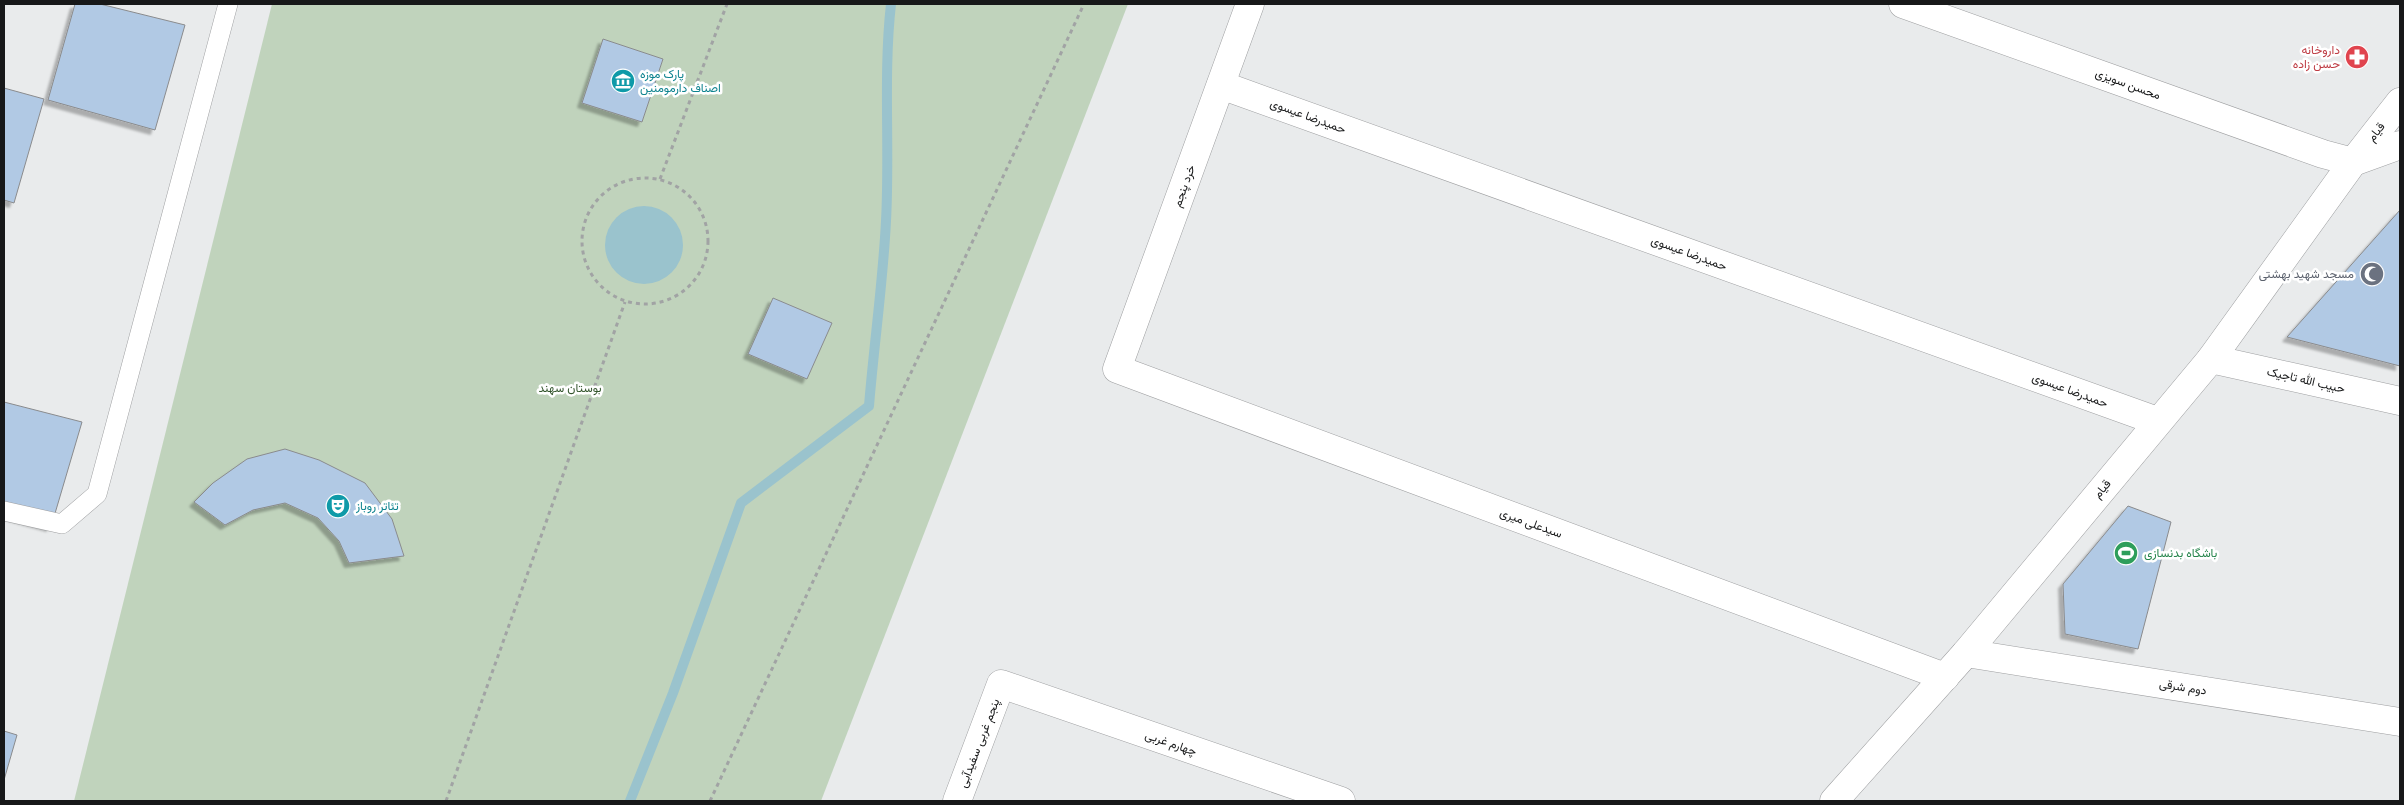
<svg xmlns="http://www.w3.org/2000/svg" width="2404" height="805" viewBox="0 0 2404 805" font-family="'Nunito Sans',Vazirmatn,sans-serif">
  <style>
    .green { fill: #c0d3bc }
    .water { fill: #9ac3cd }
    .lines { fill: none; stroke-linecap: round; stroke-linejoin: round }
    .stream { stroke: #9ac3cd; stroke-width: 10 }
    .building { fill: #b1c9e4; stroke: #8a8b8d; filter: url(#shadow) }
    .lane-casing { stroke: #9e9fa1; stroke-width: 20 }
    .street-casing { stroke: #9e9fa1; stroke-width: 29 }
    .secondary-casing { stroke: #9e9fa1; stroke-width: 29 }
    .path { stroke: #a1a3a4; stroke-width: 3; stroke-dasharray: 4 4; stroke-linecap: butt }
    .lane { stroke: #fff; stroke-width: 19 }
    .street { stroke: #fff; stroke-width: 28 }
    .secondary { stroke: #fff; stroke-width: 28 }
    .labels { text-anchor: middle; stroke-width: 5; stroke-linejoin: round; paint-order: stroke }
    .health-label { font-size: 12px; fill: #be3a42; stroke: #fff; text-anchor: end }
    .culture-label { font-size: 12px; fill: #0d838f; stroke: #fff; text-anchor: start }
    .street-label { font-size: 12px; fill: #171819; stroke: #fff }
    .worship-label { font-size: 12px; fill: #5b616d; stroke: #fff; text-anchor: end }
    .park-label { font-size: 12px; fill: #33552c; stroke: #fff }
    .leisure-label { font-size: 12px; fill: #27864d; stroke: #fff; text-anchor: start }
  </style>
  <defs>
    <filter id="shadow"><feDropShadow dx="-4.5" dy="4.5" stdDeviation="1" flood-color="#0004"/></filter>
  </defs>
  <rect width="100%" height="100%" fill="#e9ebec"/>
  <polygon class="green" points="272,4 1128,4 821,801 74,801"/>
  <circle class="water" cx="644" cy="245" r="39"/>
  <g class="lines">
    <path class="stream" d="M630,801L673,693L741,503L869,406C874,344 883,282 886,221C890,148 883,75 891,4"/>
  </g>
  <g class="building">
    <polygon points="75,4 100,4 185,25 155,130 48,100"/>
    <polygon points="603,39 663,59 642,122 582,103"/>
    <polygon points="4,88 44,99 14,203 4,200"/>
    <polygon points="2400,210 2400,366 2287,337"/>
    <polygon points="773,298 832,323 807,379 748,354"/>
    <polygon points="4,402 82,422 51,527 4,514"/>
    <polygon points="285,449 319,460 365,483 392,519 404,556 349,563 339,541 318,518 285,503 253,510 225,525 194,502 213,483 247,459"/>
    <polygon points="2128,506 2171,522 2138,649 2065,634 2063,584"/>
    <polygon points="4,731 17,735 4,780"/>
  </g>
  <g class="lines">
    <g class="lane-casing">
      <polyline id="lane" points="4,511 62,524 97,494 228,4"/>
    </g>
    <g class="street-casing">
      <g id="street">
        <polyline points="1250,4 1117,369 1945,677"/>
        <polyline points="1903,4 2323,154 2353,162"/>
        <polyline points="1221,85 2157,421"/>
        <polyline points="2211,359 2400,401"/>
        <polyline points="1966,653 2400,722"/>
        <polyline points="957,801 1001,684 1341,801"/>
      </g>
    </g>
    <g class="secondary-casing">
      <g id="secondary">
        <polyline points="2353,162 2400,145"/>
        <polyline points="1834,801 1966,653 2211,359 2353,162 2400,102"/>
      </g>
    </g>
    <g class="path">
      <circle cx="645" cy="241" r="63"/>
      <polyline points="660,179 727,4"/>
      <polyline points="446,801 625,302"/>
      <polyline points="710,801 1084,4"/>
    </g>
    <use href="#lane" class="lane"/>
    <use href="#street" class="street"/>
    <use href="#secondary" class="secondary"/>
  </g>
  <defs>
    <g id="pharmacy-disc" transform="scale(1.25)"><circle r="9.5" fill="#e0444e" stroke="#fff"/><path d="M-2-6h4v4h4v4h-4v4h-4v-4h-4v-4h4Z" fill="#fff"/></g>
    <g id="museum-disc" transform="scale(1.25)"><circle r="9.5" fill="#0f9aa8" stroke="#fff"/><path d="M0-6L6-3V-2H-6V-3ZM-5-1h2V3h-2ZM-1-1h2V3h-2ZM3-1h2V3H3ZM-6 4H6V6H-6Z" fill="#fff"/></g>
    <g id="mosque-disc" transform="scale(1.25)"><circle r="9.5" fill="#6b7280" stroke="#fff"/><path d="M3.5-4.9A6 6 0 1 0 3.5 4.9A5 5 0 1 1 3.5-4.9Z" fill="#fff"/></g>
    <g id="theatre-disc" transform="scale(1.25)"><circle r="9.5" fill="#0f9aa8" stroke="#fff"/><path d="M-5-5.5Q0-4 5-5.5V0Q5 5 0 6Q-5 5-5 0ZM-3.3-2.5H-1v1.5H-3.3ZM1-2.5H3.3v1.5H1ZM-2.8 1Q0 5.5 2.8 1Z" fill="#fff"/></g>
    <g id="stadium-disc" transform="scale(1.25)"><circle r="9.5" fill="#2e9e5b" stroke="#fff"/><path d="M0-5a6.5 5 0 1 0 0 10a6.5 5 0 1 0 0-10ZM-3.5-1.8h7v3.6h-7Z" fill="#fff"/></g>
  </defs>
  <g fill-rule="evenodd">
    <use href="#pharmacy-disc" x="2357" y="57"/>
    <use href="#museum-disc" x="623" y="81"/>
    <use href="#mosque-disc" x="2372" y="274"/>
    <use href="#theatre-disc" x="338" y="506"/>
    <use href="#stadium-disc" x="2126" y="553"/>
  </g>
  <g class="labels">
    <g class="health-label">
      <text x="2340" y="54">داروخانه<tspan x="2340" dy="14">حسن زاده</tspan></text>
    </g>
    <g class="culture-label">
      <text x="640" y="78">پارک موزه<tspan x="640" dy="14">اصناف دارمومنین</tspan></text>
      <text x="356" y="510">تئاتر روباز</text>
    </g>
    <g class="street-label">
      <text transform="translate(2128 84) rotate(20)" y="4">محسن سویزی</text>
      <text transform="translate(1308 116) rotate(20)" y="4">حمیدرضا عیسوی</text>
      <text transform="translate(2376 132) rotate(-52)" y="4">قیام</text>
      <text transform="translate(1184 186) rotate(-70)" y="4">خرد پنجم</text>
      <text transform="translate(1689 253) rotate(20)" y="4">حمیدرضا عیسوی</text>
      <text transform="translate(2306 380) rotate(13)" y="4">حبیب الله تاجیک</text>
      <text transform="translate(2070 390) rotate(20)" y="4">حمیدرضا عیسوی</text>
      <text transform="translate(2102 489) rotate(-51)" y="4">قیام</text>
      <text transform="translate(1531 523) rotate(20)" y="4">سیدعلی میری</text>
      <text transform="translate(2183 687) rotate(9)" y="4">دوم شرقی</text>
      <text transform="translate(979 743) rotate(-69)" y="4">پنجم غربی سفیدآبی</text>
      <text transform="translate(1171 743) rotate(19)" y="4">چهارم غربی</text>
    </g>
    <g class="worship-label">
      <text x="2354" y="278">مسجد شهید بهشتی</text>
    </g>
    <g class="park-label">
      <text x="570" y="392">بوستان سهند</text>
    </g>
    <g class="leisure-label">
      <text x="2144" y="557">باشگاه بدنسازی</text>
    </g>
  </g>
  <rect width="2404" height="805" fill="none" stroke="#171819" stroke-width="10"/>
</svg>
